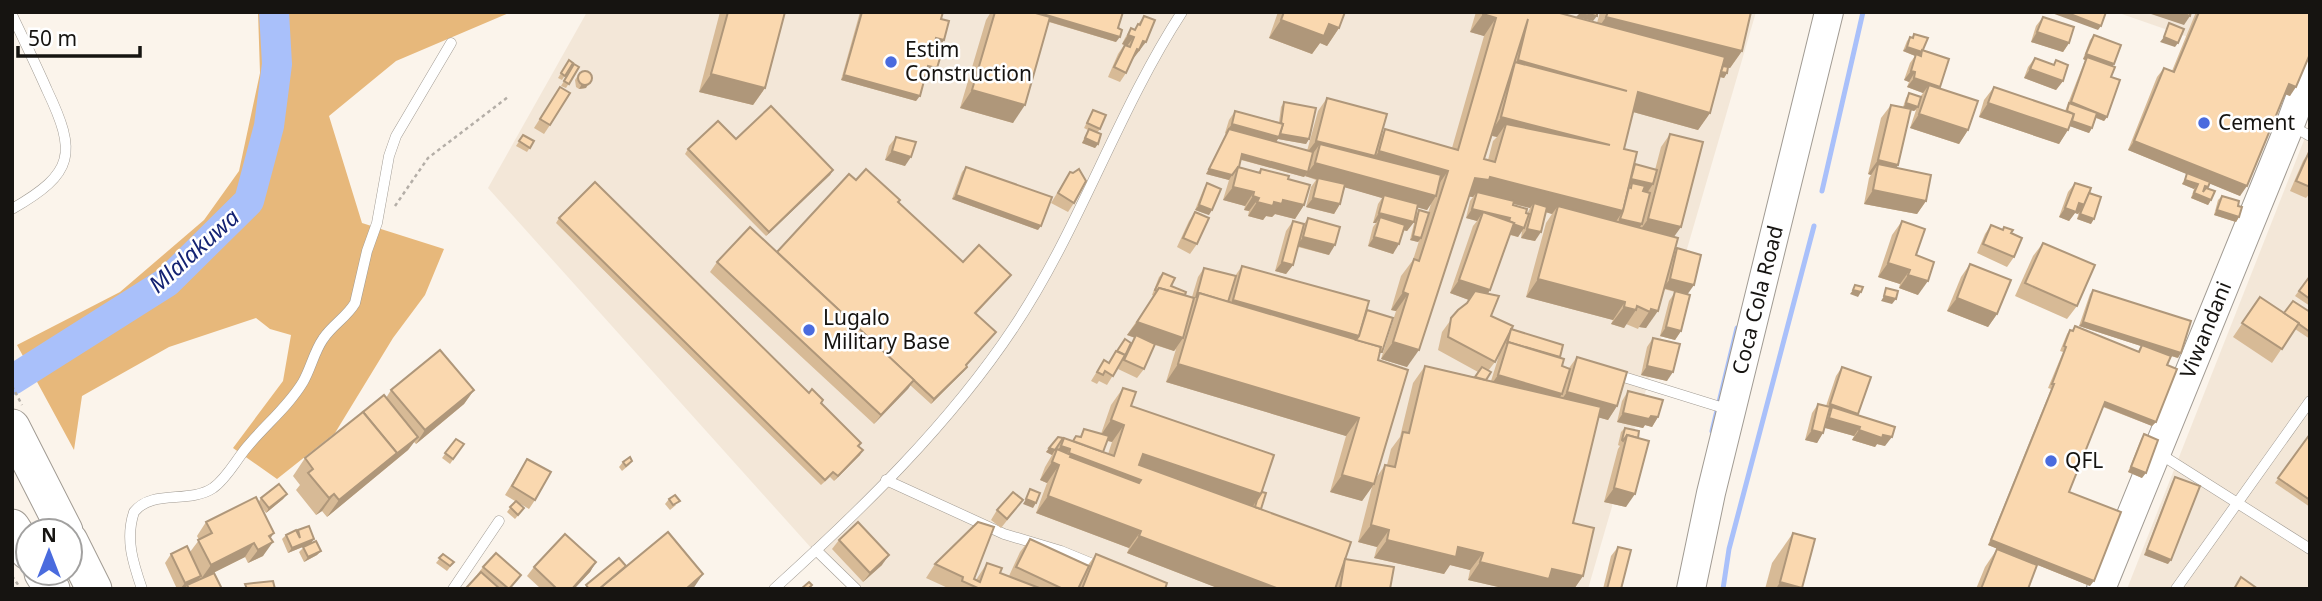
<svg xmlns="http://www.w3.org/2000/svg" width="2322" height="601" viewBox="0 0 2322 601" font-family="'Noto Sans',sans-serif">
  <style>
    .built { fill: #f3e7d8 }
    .green { fill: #e7b87b }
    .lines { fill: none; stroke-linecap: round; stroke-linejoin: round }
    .stream { stroke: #a9c0fa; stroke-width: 5 }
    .river { stroke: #a9c0fa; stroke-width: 30 }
    .lane-casing { stroke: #a19b93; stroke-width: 11 }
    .secondary-casing { stroke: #a19b93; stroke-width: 30 }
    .highway-casing { stroke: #a19b93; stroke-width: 37 }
    .path { stroke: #b4aea7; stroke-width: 2.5; stroke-dasharray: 3.5 3.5; stroke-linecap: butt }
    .lane { stroke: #fff; stroke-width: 10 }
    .secondary { stroke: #fff; stroke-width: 28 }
    .highway { stroke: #fff; stroke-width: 35 }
    .wall { fill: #d7ba96; fill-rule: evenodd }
    .shaded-wall { fill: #af977a }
    .building { fill: #fad8af; stroke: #af977a; stroke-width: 2; fill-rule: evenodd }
    .poi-dot { fill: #4a6bde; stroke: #fff; stroke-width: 2.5 }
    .labels { text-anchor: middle; stroke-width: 5; stroke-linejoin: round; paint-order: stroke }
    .poi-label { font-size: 21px; fill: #161411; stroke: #fff; text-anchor: start }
    .street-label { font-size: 21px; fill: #161411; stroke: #fff }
    .water-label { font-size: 23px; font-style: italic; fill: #132272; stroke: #fff }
  </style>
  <rect width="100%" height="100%" fill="#fbf4eb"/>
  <g class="built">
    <polygon points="587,12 1756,12 1588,589 848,589 488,188"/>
    <polygon points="2116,12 2198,12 2188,37"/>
    <polygon points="2310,125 2310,589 2127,589"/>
  </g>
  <polygon class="green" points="258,12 511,12 396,61 329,116 362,223 444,249 425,295 393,338 335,433 277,479 233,448 283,381 291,335 270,329 256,318 169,347 82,396 74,450 17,345 120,292 204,220 239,171 260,73"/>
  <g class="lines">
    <g class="stream">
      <polyline points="1822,191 1863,12"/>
      <polyline points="1712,431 1737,328"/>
      <polyline points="1723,589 1729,549 1814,226"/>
    </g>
    <polyline class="river" points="12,380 167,282 249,201 269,126 277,64 274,12"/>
    <g class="lane-casing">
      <g id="lane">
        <path d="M12,15C24,40 36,65 47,90C77,153 75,173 12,209"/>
        <polyline points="2292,126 2310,136"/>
        <polyline points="1614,374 1730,410"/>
        <polyline points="2160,454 2310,549"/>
        <polyline points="886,480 1004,534 1061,551 1100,567"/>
        <polyline points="816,550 856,589"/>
        <path d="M142,589C133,563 125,539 134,512C152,489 189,504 213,488C227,478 236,460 247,447C265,425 288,407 303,382C311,368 314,352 323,339C332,325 347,317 355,303L367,251L377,223L389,156L396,136L451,43"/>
        <polyline points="453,589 499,521"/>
        <path d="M774,589C861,510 949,425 1014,327C1080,228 1117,112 1182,12"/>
        <polyline points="2176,589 2310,401"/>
      </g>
    </g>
    <g class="secondary-casing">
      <g id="secondary">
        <polyline points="1691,589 1711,493 1829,12"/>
        <polyline points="2101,589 2290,125 2310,71"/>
      </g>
    </g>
    <g class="highway-casing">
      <g id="highway">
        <polyline points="12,427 65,531"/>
        <polyline points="12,527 28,552"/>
        <polyline points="70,541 94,589"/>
        <polyline points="42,573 52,589"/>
      </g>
    </g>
    <g class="path">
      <polyline points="395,206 428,158 508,97"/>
      <polyline points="12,386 22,405"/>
      <polyline points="12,576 19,586"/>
    </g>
    <use href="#lane" class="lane"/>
    <use href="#secondary" class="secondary"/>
    <use href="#highway" class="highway"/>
  </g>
  <g class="wall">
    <polygon points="720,12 785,12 765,88 753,105 699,92"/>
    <polygon points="860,12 943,12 941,19 944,40 941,45 934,43 934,73 926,71 916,101 841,80"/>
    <polygon points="991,12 1123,12 1118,28 1116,42 1049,22 1013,123 960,108 986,20"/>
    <polygon points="1278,12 1345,12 1339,28 1327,46 1320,43 1312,54 1269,38"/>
    <path d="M1476,12H1556L1597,23L1600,12H1751L1742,51L1730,68H1728L1727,73L1724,78L1720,77L1710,113L1698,130L1633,112L1624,149L1634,166L1655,170L1661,147L1670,134L1674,254L1677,248L1687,294L1681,331L1675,340L1660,336L1669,301L1675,292L1664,289L1646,328L1639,327L1638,329L1626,324L1624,328L1611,324L1613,320L1526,297L1546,223L1552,214L1546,212L1535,241L1521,238L1522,231L1518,237L1510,235L1490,290L1488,294L1491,316L1511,329L1560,357L1562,366L1569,368L1577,357L1617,406L1608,420L1598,417L1573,523L1583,576L1574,589H1549L1543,587L1542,589H1507L1468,580L1470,570L1450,565L1444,574L1374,558L1377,547L1358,542L1372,487L1362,501L1330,492L1346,436L1166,382L1176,349L1174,351L1155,345L1144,369L1137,378L1118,369L1123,359L1107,385L1099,381L1097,384L1091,381L1104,360L1108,363L1116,351L1131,343L1135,338L1127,335L1154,296L1152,295L1159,277L1163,273L1171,286L1185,295L1192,297L1198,277L1204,268L1235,276L1242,266L1367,310L1379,356L1378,360L1376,478L1385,465H1387L1391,449L1400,437L1413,383L1425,366L1475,377L1478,372L1438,350L1442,332L1458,310L1465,305L1469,300L1450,293L1473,226L1477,221L1466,218L1470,201L1473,197L1469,196L1407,367L1381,359L1396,311L1391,310L1401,276L1413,260L1419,241L1418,242L1410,240L1416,215L1419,210L1428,213L1431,204L1427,210L1417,207L1414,222L1407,231L1403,230L1393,254L1368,246L1373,227L1376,223H1373L1378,204L1382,198L1345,187L1340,204L1334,214L1306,207L1311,187L1316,180L1305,176V175L1304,177L1241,160L1239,167L1258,172L1261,169L1288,179L1304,205L1295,219L1275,214L1272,217L1266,216L1263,220L1248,216L1249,211L1244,210L1245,206L1223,200L1229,180L1206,174L1226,134L1225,133L1229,120L1235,111L1279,122L1281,107L1284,102L1309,139L1306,144L1278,139L1276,142L1307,151L1318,111L1327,98L1381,136L1385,129L1452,148L1484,36L1470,32ZM1492,136L1497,137L1493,141L1488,160L1484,159ZM1513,204L1530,208L1527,214L1513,205ZM1501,349L1491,381L1486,380L1488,371L1495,362Z"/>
    <polygon points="2196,12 2310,12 2290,96 2285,94 2240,196 2209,183 2207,188 2211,200 2208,205 2191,198 2194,189 2182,184 2187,174 2128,150 2157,77 2164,68 2172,71"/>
    <polygon points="1144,16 1139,51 1133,58 1126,73 1120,82 1108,77 1118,54 1124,45 1122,44 1125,38 1131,28 1134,30"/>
    <polygon points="2043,17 2069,43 2063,52 2031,42 2036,26"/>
    <polygon points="1914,34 1923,51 1940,87 1939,88 1968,130 1959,144 1910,128 1916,110 1914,111 1911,110 1897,168 1926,201 1917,214 1864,204 1869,178 1871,175 1868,174 1881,118 1891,105 1903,107 1906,98 1909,93 1920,97 1923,93 1907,87 1909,82 1904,80 1910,63 1915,56 1903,51 1907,41 1910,37 1912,37"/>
    <polygon points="2094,35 2113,66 2107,117 2104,121 2096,118 2092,128 2089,133 2070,126 2059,144 1979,117 1984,100 1994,87 2065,111 2085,60 2083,59 2090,40"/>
    <polygon points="2035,58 2053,65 2056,60 2063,81 2056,90 2024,78 2028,67"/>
    <polygon points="569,60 573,63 562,80 558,78"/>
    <polygon points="574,64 579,67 566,88 561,86"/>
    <polygon points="580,72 586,88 579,89 576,87 575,80"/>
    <polygon points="560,87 550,125 544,134 534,128"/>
    <polygon points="1093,110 1100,129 1097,133 1098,144 1095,148 1082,143 1088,130 1084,128"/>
    <polygon points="523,135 534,141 527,152 516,146"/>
    <polygon points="896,137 905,166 885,160 889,146"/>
    <polygon points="736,139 833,170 830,175 766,236 685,154 688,149"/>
    <polygon points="2309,152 2310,193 2306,198 2290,191 2303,161"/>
    <polygon points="966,167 1038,230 952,199 962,172"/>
    <polygon points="1070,172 1074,203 1068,212 1051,203"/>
    <polygon points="856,180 898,203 963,262 1008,279 976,314 996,332 966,366 964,371 931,404 910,385 874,424 710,272 717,262 777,252"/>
    <polygon points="1207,183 1209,215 1195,210 1204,188"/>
    <polygon points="2075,183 2089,193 2091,224 2077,219 2079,212 2078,214 2075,213 2069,221 2059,217 2068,192"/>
    <polygon points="2222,196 2238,206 2239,217 2236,222 2214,215 2218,200"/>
    <polygon points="1195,212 1197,244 1190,254 1177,247 1189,221"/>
    <polygon points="559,218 809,393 823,400 821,404 859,446 860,455 834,481 830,477 821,485 556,223"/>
    <polygon points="1308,218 1329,255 1298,247 1293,265 1286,274 1275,271 1286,231 1293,221 1304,224"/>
    <polygon points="1902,221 1916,255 1918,295 1899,288 1900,284 1878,277 1892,235"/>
    <polygon points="1991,225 2002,230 2004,227 2011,233 2014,257 2007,267 1977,253 1985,234"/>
    <polygon points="2043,243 2077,306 2067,319 2015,296 2033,256"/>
    <polygon points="1970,264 1997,314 1988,327 1947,311 1961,277"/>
    <polygon points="2310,276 2310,306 2295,296"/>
    <polygon points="2093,290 2178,358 2167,355 2167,365 2156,422 2152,426 2103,407 2069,492 2090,586 1988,545 2051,389 2048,388 2063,352 2060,351 2067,334 2070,330 2072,330 2075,326 2138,352 2141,346 2079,326 2090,294"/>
    <polygon points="2260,297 2284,313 2310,312 2310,339 2295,329 2272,363 2233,337"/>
    <polygon points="1653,338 1667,381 1641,375 1647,347"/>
    <polygon points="1842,367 1857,415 1885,446 1877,444 1875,447 1852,440 1854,436 1825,428 1817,443 1805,440 1812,413 1818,404 1826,406 1836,376"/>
    <path d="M1123,388L1131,406L1262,492L1260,509L1390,589H1220L1127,553L1129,548L1036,513L1047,483L1040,480L1045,467L1052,455L1046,452L1058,437L1073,441L1080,437L1084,429L1101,434L1111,405ZM1107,441L1112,442L1108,454L1103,452Z"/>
    <polygon points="391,390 474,390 464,404 416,444 414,442 408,450 327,517 322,511 316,515 296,490 300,485 293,476 305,458 363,412 386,398"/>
    <polygon points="1628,391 1658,417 1652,427 1645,425 1643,428 1617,422 1622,401"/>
    <polygon points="1625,428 1638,438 1626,507 1604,502 1618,449 1620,446 1618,445 1621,432"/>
    <polygon points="2144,434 2142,478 2128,472 2141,439"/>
    <polygon points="2310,434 2310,507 2275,483"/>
    <polygon points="456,439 464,444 450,464 442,458"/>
    <polygon points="527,459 535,500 529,509 517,502 520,513 515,519 507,512 515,501 505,495"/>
    <polygon points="632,461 629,465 622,471 619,467 623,462"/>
    <polygon points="2175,477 2168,564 2144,555 2172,482"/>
    <polygon points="287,494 283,499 266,513 260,505 270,538 263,556 248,563 245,557 207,576 222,589 177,589 165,563 171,554 190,552 199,540 197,536 206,522 258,503 261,498"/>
    <polygon points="669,499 676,505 670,510 665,504"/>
    <polygon points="1016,509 1001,528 991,520 997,510"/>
    <polygon points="298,530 314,539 311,543 321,551 317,555 304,562 299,552 305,546 288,553 282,539 286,535 297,531"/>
    <polygon points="1793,533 1815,539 1802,589 1765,589 1772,563"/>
    <polygon points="1030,539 1088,565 1096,554 1165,589 950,589 926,578 935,564 976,580 987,563 1000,573 1009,576 1020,552"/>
    <polygon points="839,540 882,565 863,582 832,549"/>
    <polygon points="1618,547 1621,589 1603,589 1611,556"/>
    <polygon points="1997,549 2028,589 1976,589 1985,567"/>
    <polygon points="443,554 454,562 447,571 436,563"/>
    <polygon points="596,562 590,572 574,589 541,589 527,576 534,567"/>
    <polygon points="483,567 514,584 510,589 466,589"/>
  </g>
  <g class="shaded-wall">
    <polygon points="1017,12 1036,12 1120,37 1116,42"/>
    <polygon points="2049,12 2065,12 2101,26 2098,30"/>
    <polygon points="2145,12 2179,12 2190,16 2184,25"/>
    <polygon points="1580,13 1597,16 1593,21 1576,17"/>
    <polygon points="1483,14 1496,18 1484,36 1470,32"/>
    <polygon points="1606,17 1742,51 1730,68 1594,34"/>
    <polygon points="1281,20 1329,24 1339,28 1327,46 1320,43 1312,54 1269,38"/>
    <polygon points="2037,32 2069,43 2063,52 2031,42"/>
    <polygon points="1128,35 1134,37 1127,46 1122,44"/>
    <polygon points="2164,37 2178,43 2175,47 2160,42"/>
    <polygon points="936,38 944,40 941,45 933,43"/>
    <polygon points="1143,41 1146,42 1133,59 1131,58"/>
    <polygon points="1907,47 1922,52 1918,57 1903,51"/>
    <polygon points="2086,54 2114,64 2111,69 2087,57 2085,60 2083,59"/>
    <polygon points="1518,60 1627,91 1514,66"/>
    <polygon points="928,66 937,68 934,73 925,71"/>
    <polygon points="2030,69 2063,81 2056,90 2024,78"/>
    <polygon points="1719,71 1727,73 1724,78 1716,76"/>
    <polygon points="1911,71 1915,72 1909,82 1904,80"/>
    <polygon points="711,74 765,88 753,105 699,92"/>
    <polygon points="844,75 920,96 916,101 841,80"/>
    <polygon points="1914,78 1940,87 1933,96 1929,85 1923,93 1907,87"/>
    <polygon points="589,83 586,88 579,89 582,84"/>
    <polygon points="2289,84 2296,87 2290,96 2282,93"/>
    <polygon points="972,90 1025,105 1013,123 960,108"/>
    <polygon points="1638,92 1710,113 1698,130 1626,110"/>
    <polygon points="2071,102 2107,117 2104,121 2068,106"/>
    <polygon points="1906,103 1918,107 1914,111 1903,108"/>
    <polygon points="1988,103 2068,130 2059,144 1979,117"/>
    <polygon points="1919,114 1968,130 1959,144 1910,128"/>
    <polygon points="1501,117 1610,145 1506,124 1497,137 1489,135"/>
    <polygon points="2064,118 2092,128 2089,133 2061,123"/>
    <polygon points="1232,124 1279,133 1309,139 1306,144 1278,139 1273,146 1229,129 1225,133"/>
    <polygon points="1085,138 1098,144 1095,148 1082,143"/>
    <polygon points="1316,141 1375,156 1366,170 1320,144 1311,156 1306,154"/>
    <polygon points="2134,141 2247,186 2240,196 2128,150"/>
    <polygon points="892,151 911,157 905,166 885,160"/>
    <polygon points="1379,151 1448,171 1436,188 1367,169"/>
    <polygon points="1242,154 1308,172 1304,177 1239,159"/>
    <polygon points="1878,160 1898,165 1889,179 1878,164 1871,175 1868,174"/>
    <polygon points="1315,163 1436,196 1427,210 1383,198 1384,195 1382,198 1305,176"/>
    <polygon points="1209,169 1232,175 1229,180 1206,174"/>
    <polygon points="833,170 830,175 766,236 769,232"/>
    <polygon points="1490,177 1623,211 1611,229 1558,206 1552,214 1532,208 1534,203 1530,208 1479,195 1477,192 1473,197 1462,196 1475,178"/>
    <polygon points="1631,179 1653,184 1647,193 1632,183 1628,189 1625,188"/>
    <polygon points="2185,180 2198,184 2194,189 2182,184"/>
    <polygon points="1233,187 1254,192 1245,206 1223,200"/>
    <polygon points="1873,190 1926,201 1917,214 1864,204"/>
    <polygon points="2194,193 2211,200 2208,205 2191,198"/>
    <polygon points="956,195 1041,226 1038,230 952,199"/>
    <polygon points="1253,196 1259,198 1249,211 1244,210"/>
    <polygon points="1313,198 1340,204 1334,214 1306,207"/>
    <polygon points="1283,200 1304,205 1295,219 1275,214 1272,217 1266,216 1263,220 1248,216 1257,202 1274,202"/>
    <polygon points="2079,203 2085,205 2078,214 2075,213 2069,221 2059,217 2065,208"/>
    <polygon points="1199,205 1212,210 1209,215 1195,210"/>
    <polygon points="1472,209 1510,218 1503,227 1483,212 1477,221 1466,218"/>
    <polygon points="2217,210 2239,217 2236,222 2214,215"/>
    <polygon points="1379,213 1414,222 1407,231 1378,224 1380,217 1376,223 1373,223"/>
    <polygon points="2080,214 2094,219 2091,224 2077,219"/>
    <polygon points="1620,219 1642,224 1635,234 1613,228"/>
    <polygon points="1648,219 1681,227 1671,241 1639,232"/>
    <polygon points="1508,223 1524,228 1518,237 1502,232"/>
    <polygon points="1527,229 1541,232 1535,241 1521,238"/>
    <polygon points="1413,236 1421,238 1418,242 1410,240"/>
    <polygon points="1303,237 1335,245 1329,255 1297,246"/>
    <polygon points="1374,237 1399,244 1393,254 1368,246"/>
    <polygon points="1282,262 1293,265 1286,274 1275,271"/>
    <polygon points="1888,263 1910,270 1900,284 1878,277"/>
    <polygon points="1908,275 1928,281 1918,295 1899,288"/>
    <polygon points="1538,279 1625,302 1613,320 1526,297"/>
    <polygon points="1670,279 1694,285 1687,295 1663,288"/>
    <polygon points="1459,280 1490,290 1481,304 1475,291 1469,300 1450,293"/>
    <polygon points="1853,290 1861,292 1858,297 1850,294"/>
    <polygon points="1403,292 1408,294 1396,311 1391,310"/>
    <polygon points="1884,296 1896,299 1892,304 1881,301"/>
    <polygon points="1957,298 1997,314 1988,327 1947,311"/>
    <polygon points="1233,300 1359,336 1347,353 1220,318"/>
    <polygon points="1624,307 1636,310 1624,328 1611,324"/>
    <polygon points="1651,309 1658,311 1646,328 1639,327"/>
    <polygon points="1137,322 1183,338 1174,351 1127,335"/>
    <polygon points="2083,322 2181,353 2178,358 2079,326"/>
    <polygon points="1666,327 1681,331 1675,340 1660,336"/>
    <polygon points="1393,342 1419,350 1407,367 1381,359"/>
    <polygon points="1178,364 1359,418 1346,436 1166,382"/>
    <polygon points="1647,366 1673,372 1667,381 1641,375"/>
    <polygon points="967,367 964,371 931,404 934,399"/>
    <polygon points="1498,375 1562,394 1553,408 1488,389"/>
    <polygon points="914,380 908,389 874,424 881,415"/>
    <polygon points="474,390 464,404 416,444 425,430"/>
    <polygon points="1567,392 1617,406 1608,420 1557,406"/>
    <polygon points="2105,402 2156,422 2152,426 2102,406"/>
    <polygon points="1830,404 1858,414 1852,423 1832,407 1827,415 1823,414"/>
    <polygon points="1623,413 1651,416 1658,417 1652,427 1645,425 1643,428 1617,422"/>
    <polygon points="1829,418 1860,427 1854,436 1822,427"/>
    <polygon points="1111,420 1124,425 1112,442 1099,438"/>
    <polygon points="1812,430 1823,433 1817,443 1805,440"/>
    <polygon points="1859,430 1883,435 1892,437 1885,446 1877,444 1875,447 1852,440"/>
    <polygon points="418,437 408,450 327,517 339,500"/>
    <polygon points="1061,446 1070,449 1047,483 1040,480 1052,462 1056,452"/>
    <polygon points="1049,448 1055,450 1052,455 1046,452"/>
    <polygon points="863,450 860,455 834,481 838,476"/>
    <polygon points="1069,453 1141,480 1129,497 1057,470"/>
    <polygon points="1143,454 1261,494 1249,512 1131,471"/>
    <polygon points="2131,467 2146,473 2142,478 2128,472"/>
    <polygon points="1342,475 1374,484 1362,501 1330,492"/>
    <polygon points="1614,488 1635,494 1626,507 1604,502"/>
    <polygon points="287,494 283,499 266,513 269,508"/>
    <polygon points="334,494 322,511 316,515 329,498"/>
    <polygon points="1048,496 1141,531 1129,548 1036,513"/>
    <polygon points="1026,499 1036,503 1033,508 1023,504"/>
    <polygon points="1371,525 1389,530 1377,547 1358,542"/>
    <polygon points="274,533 265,546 273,542 263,556 248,563 269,536"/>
    <polygon points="1139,536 1279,589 1220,589 1127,553"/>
    <polygon points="314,539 310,544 288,553 292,548"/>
    <polygon points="1387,540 1458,547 1483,553 1470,570 1450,565 1444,574 1374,558"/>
    <polygon points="1991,540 2094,581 2090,586 1988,545"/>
    <polygon points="254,543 245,557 201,579 211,565"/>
    <polygon points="2147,550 2171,560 2168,564 2144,555"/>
    <polygon points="321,551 317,555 304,562 308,557"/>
    <polygon points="889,555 882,565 863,582 870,573"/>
    <polygon points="596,562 590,572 574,589 572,589"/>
    <polygon points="1480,562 1552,569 1583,576 1574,589 1549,589 1543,587 1542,589 1507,589 1468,580"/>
    <polygon points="703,574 693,589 686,589"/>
    <polygon points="201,576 194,585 187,585 185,589 180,589 185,583"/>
    <polygon points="1780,582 1802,588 1776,589"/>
  </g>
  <g class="building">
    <polygon points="728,12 785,12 765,88 711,74"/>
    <polygon points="862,12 943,12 941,19 949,21 944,40 936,38 934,46 943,48 937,68 928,66 920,96 844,75"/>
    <polygon points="995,12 1032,12 1050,17 1025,105 972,90"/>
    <polygon points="1036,12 1123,12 1118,28 1122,30 1120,37"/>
    <polygon points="1284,12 1345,12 1339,28 1329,24 1324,36 1281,20"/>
    <path d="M1483,12H1556L1725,57L1710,113L1638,92L1624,149L1637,152L1623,211L1490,177L1489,180L1475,178L1419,350L1393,342L1408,294L1403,292L1414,259L1419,261L1448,171L1379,151L1385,129L1458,150L1496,18L1483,14ZM1528,19L1518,60L1627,91L1515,62L1501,117L1610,145L1506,124L1495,162L1484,159Z"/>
    <polygon points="1580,12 1597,12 1597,16"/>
    <polygon points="1608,12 1751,12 1742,51 1606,17"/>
    <polygon points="2065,12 2106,12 2101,26"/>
    <polygon points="2179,12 2191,12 2190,16"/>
    <polygon points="2199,12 2310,12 2310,54 2296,87 2289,84 2247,186 2134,141 2164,68 2174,72"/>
    <polygon points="1144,16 1155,20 1146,42 1143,41 1139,50 1137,49 1126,73 1114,67 1125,45 1130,47 1134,37 1128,35 1131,28 1135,30 1138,24 1140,25"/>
    <polygon points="2043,17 2074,27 2069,43 2037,32"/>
    <polygon points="2169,23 2184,29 2178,43 2164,37"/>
    <polygon points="1914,34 1928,38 1922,52 1907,47 1910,37 1913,38"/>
    <polygon points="2094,35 2121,45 2114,64 2086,54"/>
    <polygon points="1922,50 1949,59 1940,87 1914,78 1915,72 1911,71 1916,54 1921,56"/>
    <polygon points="2087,57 2115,67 2111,77 2120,80 2107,117 2071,102"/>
    <polygon points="2035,58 2054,65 2056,60 2068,65 2063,81 2030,69"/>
    <polygon points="569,60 573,63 565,76 561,73"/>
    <polygon points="574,64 579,67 569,84 564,81"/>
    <polygon points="1723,66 1728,67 1727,73 1721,72"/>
    <circle cx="585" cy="78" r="7"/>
    <polygon points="1929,85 1978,101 1968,130 1919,114"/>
    <polygon points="560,87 570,93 550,125 540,119"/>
    <polygon points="1994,87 2074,114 2068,130 1988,103"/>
    <polygon points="1909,93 1921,97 1918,107 1906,103"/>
    <polygon points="1327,98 1387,114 1375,156 1316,141"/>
    <polygon points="1284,102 1316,108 1309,139 1280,134 1283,124 1281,123"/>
    <polygon points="2069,103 2097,113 2092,128 2072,121 2074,114 2067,111"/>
    <polygon points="1891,105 1911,109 1898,165 1878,160"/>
    <polygon points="771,106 833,170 769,232 688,149 718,121 736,139"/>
    <polygon points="1093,110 1106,115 1100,129 1087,123"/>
    <polygon points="1235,111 1283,124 1279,137 1232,124"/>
    <polygon points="1089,129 1101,134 1098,144 1085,138"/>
    <polygon points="1229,129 1313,152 1308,172 1242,154 1239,167 1238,167 1232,175 1209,169"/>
    <polygon points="1670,134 1703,142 1681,227 1648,219"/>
    <polygon points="523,135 534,141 530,148 519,141"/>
    <polygon points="896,137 916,142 911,157 892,151"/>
    <polygon points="1320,144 1441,175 1436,196 1315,163"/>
    <polygon points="2309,152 2310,152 2310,187 2296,181"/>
    <polygon points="1635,164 1657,170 1653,184 1631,179"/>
    <polygon points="1878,164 1931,175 1926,201 1873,190"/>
    <polygon points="966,167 1052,197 1041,226 956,195"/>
    <polygon points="1238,167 1260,173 1261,169 1289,176 1288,179 1310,185 1304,205 1283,200 1282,204 1274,202 1273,206 1257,202 1259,198 1253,196 1254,192 1233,187"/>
    <polygon points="866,169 900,200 898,202 963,262 979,245 1011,275 975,313 996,332 966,365 967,367 934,399 777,252 849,174 856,180"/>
    <polygon points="1079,169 1086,181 1074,203 1058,193 1070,172 1073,173"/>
    <polygon points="2187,173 2210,182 2208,187 2205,186 2203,192 2206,188 2215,191 2211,200 2194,193 2198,184 2185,180"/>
    <polygon points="1318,178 1345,184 1340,204 1313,198"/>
    <polygon points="595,182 809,393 812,389 823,400 821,403 861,443 858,446 863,450 838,476 833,472 825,480 559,218"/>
    <polygon points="1207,183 1221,189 1212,210 1199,205"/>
    <polygon points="1632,183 1645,186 1643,191 1650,193 1642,224 1620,219 1623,211 1629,187 1631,188"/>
    <polygon points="2075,183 2091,188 2085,205 2079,203 2076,212 2065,208"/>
    <polygon points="1477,192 1514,201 1513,205 1527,209 1526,213 1529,214 1524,228 1513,224 1514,223 1509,221 1510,218 1472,209"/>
    <polygon points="2089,193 2101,197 2094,219 2080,214"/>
    <polygon points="1384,195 1418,204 1414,222 1379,213"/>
    <polygon points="2222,196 2239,201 2238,206 2242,207 2239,217 2217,210"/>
    <polygon points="1534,203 1547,207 1541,232 1527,229"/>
    <polygon points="1558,206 1678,238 1658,311 1651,309 1650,312 1637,306 1636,310 1624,307 1625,302 1538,279"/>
    <polygon points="1419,210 1429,213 1421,238 1413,236"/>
    <polygon points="1195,212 1209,218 1197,244 1183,238"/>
    <polygon points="1483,212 1514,223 1490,290 1459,280"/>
    <polygon points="1380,217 1405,225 1399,244 1374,237"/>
    <polygon points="1308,218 1340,227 1335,245 1303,237"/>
    <polygon points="1293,221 1304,224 1293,265 1282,262"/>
    <polygon points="1902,221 1925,229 1916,255 1934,262 1928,281 1908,275 1910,270 1888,263"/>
    <polygon points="1991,225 2003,230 2004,227 2013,230 2011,233 2022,238 2014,257 1983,244"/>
    <polygon points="750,227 914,380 881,415 717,262"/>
    <polygon points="2043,243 2095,265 2077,306 2025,283"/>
    <polygon points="1677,248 1701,255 1694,285 1670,279"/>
    <polygon points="1970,264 2011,280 1997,314 1957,298"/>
    <polygon points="1242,266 1369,301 1359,336 1233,300"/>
    <polygon points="1204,268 1236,276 1228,302 1199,293 1196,298"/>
    <polygon points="1163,273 1175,278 1171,286 1186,292 1185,295 1159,288 1157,291 1155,290"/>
    <polygon points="2310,276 2310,299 2299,291"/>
    <polygon points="1855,285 1863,287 1861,292 1853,290"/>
    <polygon points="1159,288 1194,298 1183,338 1137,322"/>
    <polygon points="1886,288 1898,291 1896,299 1884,296"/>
    <polygon points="2093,290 2191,321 2181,353 2083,322"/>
    <polygon points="1475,291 1499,296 1491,316 1513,326 1495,362 1448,337 1451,318 1458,310 1467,303"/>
    <polygon points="1675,291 1690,295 1681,331 1666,327"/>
    <polygon points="1199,293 1381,347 1378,360 1408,370 1374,484 1342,475 1359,418 1178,364"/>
    <polygon points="2260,297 2299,323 2282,349 2242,323"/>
    <polygon points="2293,301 2310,312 2310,332 2299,324 2299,323 2284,313"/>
    <polygon points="1367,310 1393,318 1382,352 1380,352 1381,347 1356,340 1359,336"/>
    <polygon points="2075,326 2139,352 2142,345 2171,356 2167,365 2177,369 2156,422 2105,402 2069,492 2121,512 2094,581 1991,540 2054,384 2052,384 2066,347 2064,346 2070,330 2073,331"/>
    <polygon points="1511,329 1563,345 1560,357 1508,342 1507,344"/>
    <polygon points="1136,335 1155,344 1144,369 1124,360"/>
    <polygon points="1653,338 1680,344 1673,372 1647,366"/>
    <polygon points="1125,339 1131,343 1124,358 1125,355 1117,351"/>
    <polygon points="1508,342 1564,359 1562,366 1570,369 1562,394 1498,375"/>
    <polygon points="440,350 474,390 425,430 391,390"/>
    <polygon points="1116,351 1125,355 1113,376 1105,371 1103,375 1097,372 1104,360 1109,363"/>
    <polygon points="1577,357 1627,372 1617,406 1567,392"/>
    <polygon points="1425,366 1601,407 1573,523 1594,528 1583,576 1552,569 1549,579 1480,562 1483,553 1458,547 1456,557 1387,540 1389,530 1371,525 1385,465 1395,467 1403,432 1409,433"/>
    <polygon points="1482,367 1491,372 1486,380 1475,377"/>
    <polygon points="1842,367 1871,377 1858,414 1830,404"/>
    <polygon points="1123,388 1136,392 1131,406 1274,455 1261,494 1143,454 1139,465 1351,542 1335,589 1279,589 1139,536 1141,531 1048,496 1059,465 1052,462 1057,449 1071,455 1070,457 1139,483 1141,480 1069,453 1070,449 1061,446 1064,438 1114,456 1124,425 1111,420"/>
    <polygon points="1628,391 1663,400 1658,417 1651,416 1649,419 1623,413"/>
    <polygon points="384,395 418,437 395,455 397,453 363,412"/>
    <polygon points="1818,404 1830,407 1823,433 1812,430"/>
    <polygon points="1832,407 1895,427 1892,437 1883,435 1882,438 1859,430 1860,427 1829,418"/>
    <polygon points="363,412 397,453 339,500 334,494 329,498 308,473 313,469 305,458"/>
    <polygon points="1625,428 1639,431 1638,438 1627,435 1623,441 1622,440"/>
    <polygon points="1084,429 1109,436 1103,452 1073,441 1076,436 1081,437"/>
    <polygon points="2144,434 2158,440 2146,473 2131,467"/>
    <polygon points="2310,434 2310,500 2278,478"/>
    <polygon points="1627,435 1649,441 1635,494 1614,488"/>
    <polygon points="1058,437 1063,438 1055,450 1049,448"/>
    <polygon points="456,439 464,444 453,459 445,453"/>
    <polygon points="630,457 632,461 626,466 623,462"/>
    <polygon points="527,459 551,472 535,500 512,486"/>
    <polygon points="2175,477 2200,486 2171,560 2147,550"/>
    <polygon points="279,484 287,494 269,508 261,498"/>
    <polygon points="1030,489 1040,493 1036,503 1026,499"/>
    <polygon points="1013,492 1023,500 1007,519 997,510"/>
    <polygon points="1262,492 1266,493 1261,509 1255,507 1257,500"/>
    <polygon points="675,495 680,501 673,505 669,499"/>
    <polygon points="256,497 274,533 269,536 273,542 258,550 254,543 211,565 198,540 212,533 206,522"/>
    <polygon points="516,501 524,508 518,515 510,507"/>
    <polygon points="858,522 889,555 870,573 839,540"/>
    <polygon points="978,522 994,527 974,579 980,582 987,563 1002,568 1000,573 1042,589 980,589 962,581 963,577 935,564"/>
    <polygon points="309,526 314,539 292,548 286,535 296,530 300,538 298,530"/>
    <polygon points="668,532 703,574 686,589 599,589"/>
    <polygon points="1793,533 1815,539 1802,588 1780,582"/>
    <polygon points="565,534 596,562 572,589 557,589 534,567"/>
    <polygon points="1030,539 1089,566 1078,589 1063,589 1016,567"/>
    <polygon points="316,541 321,551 308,557 303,547"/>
    <polygon points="187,546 201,576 185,583 171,554"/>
    <polygon points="1618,547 1631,550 1621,589 1607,589"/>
    <polygon points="1997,549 2037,565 2028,589 1981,589"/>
    <polygon points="496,553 521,575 509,589 483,567"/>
    <polygon points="443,554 454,562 450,566 439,558"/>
    <polygon points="1096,554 1167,583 1165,589 1082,589"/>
    <polygon points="619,558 626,566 599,589 589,589 586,585"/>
    <polygon points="1345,559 1394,567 1390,589 1340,589"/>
    <polygon points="481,572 500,589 469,589 467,587"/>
    <polygon points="214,573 222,589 189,589 187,585"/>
    <polygon points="2241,577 2258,589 2234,589"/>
    <polygon points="273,581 275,589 247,589 245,584"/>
    <polygon points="809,582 812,585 808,589 801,589"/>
  </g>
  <g class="poi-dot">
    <circle cx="891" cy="62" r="7"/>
    <circle cx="2204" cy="123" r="7"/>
    <circle cx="809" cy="330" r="7"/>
    <circle cx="2051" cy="461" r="7"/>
  </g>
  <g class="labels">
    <g class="poi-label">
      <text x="905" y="57">Estim<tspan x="905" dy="24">Construction</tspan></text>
      <text x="2218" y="130">Cement</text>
      <text x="823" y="325">Lugalo<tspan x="823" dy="24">Military Base</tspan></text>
      <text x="2065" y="468">QFL</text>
    </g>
    <g class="street-label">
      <text transform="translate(1758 300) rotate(-76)" y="7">Coca Cola Road</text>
      <text transform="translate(2206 330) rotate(-68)" y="7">Viwandani</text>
    </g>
    <g class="water-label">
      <text transform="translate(194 251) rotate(-42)" y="8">Mlalakuwa</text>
    </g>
  </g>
  <rect width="2322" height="601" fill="none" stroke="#161411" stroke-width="28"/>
  <g transform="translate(49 552)"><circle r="33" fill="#ffffff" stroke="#a2a1a0" stroke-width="2"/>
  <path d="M0-5L12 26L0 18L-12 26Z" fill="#4a6bde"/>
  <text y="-10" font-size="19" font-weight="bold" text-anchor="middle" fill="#161411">N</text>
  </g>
  <path d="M18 46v10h122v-10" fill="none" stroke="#161411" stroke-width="3.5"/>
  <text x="28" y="46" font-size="21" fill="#161411" stroke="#ffffff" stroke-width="5" paint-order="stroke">50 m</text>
</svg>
